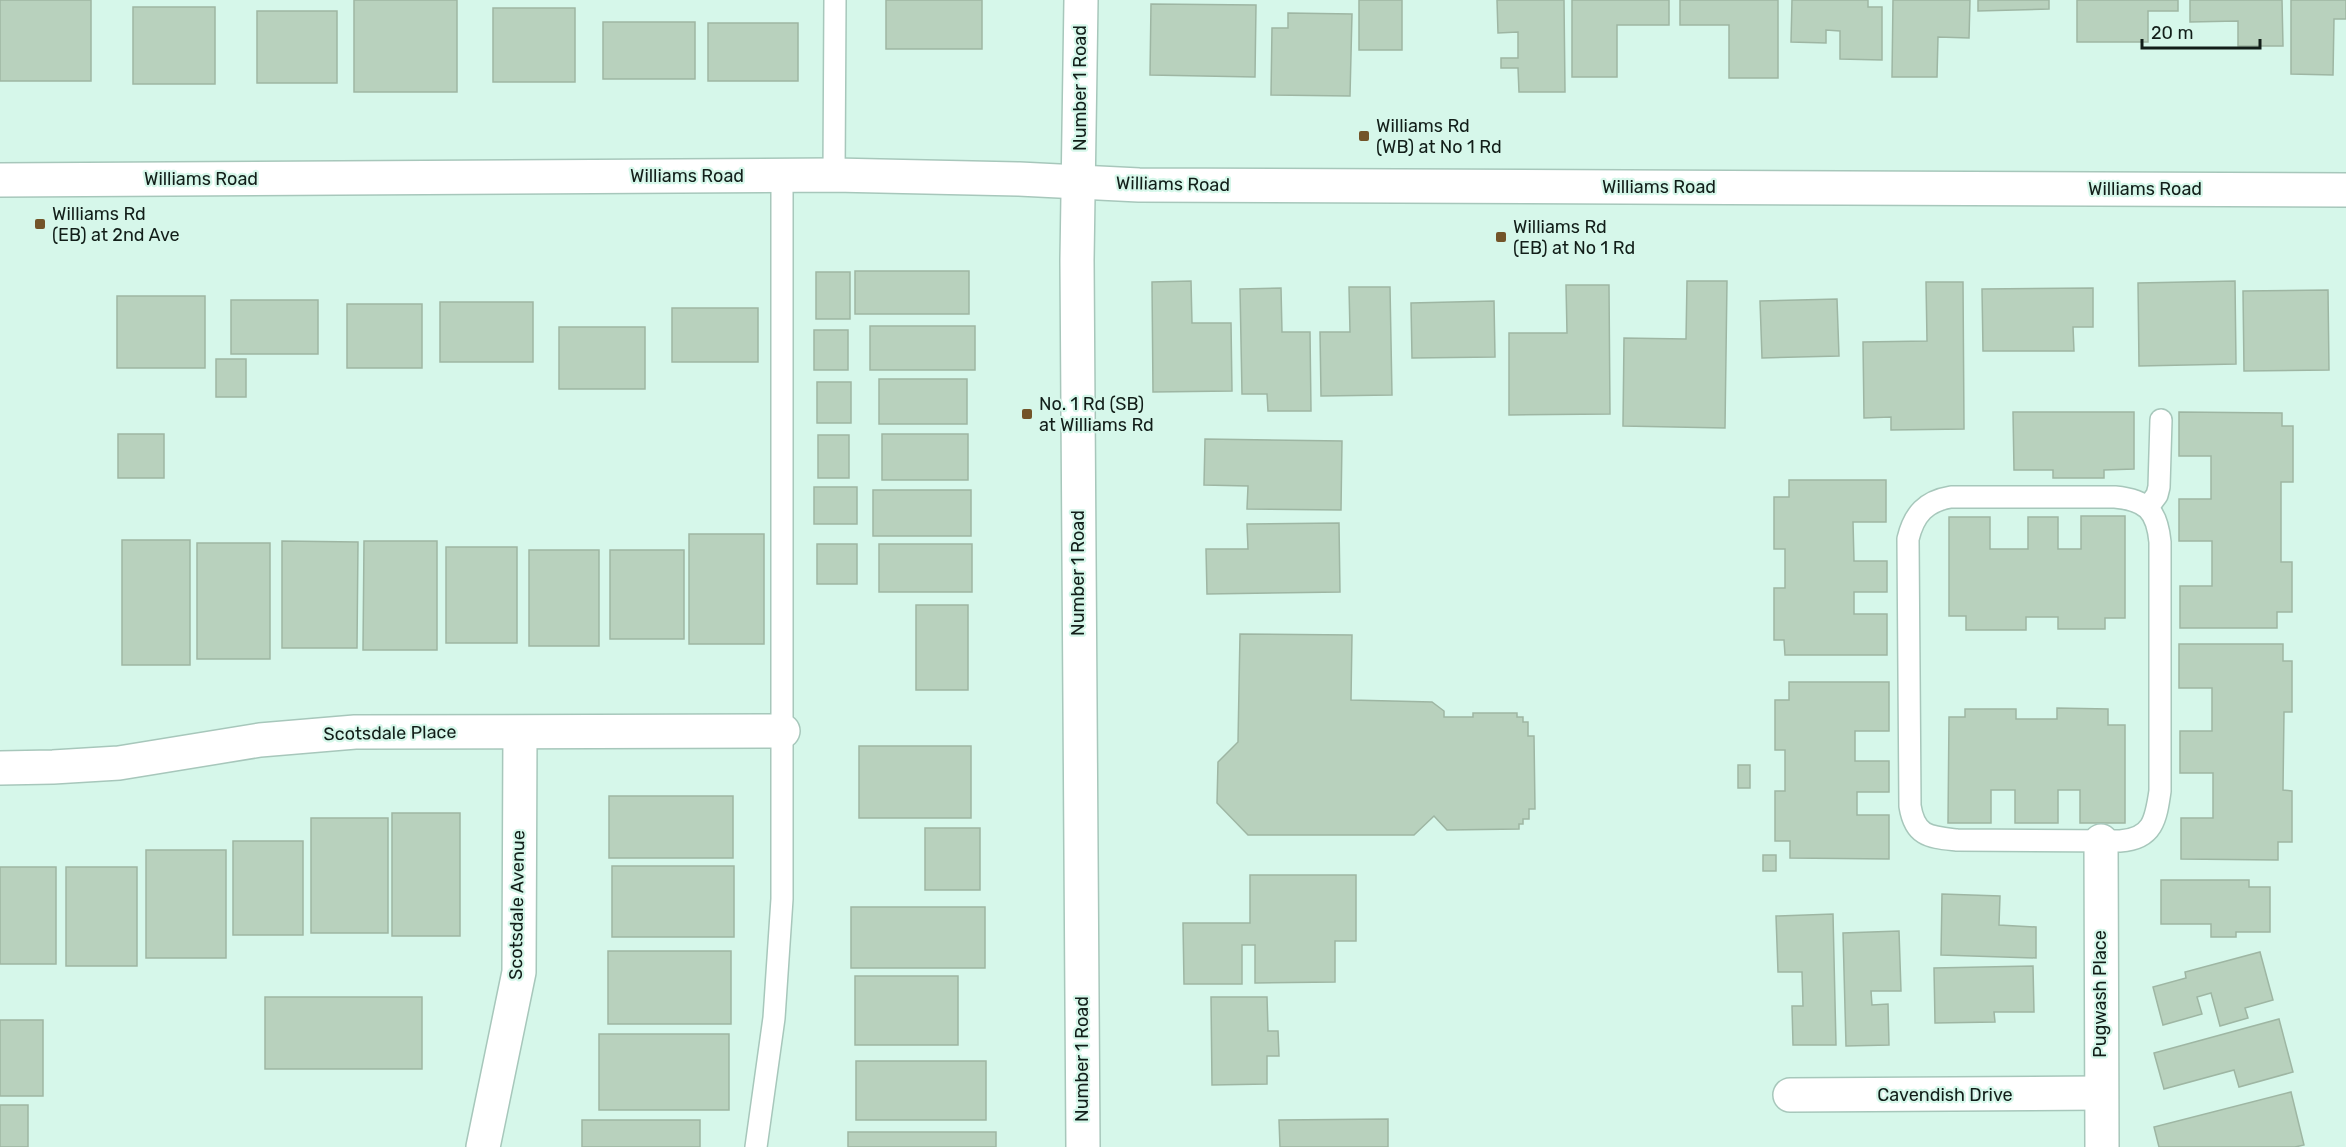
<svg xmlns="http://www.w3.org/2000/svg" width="2346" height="1147" viewBox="0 0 2346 1147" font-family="Rubik,sans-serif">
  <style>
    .building { fill: #b8d1bd; stroke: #9eb6a3; stroke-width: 1.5 }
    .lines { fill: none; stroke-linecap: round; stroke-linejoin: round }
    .lane-casing { stroke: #a7c7bb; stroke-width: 24 }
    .street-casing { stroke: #a7c7bb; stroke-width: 36 }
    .secondary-casing { stroke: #a7c7bb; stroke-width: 36 }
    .lane { stroke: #fff; stroke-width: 21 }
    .street { stroke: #fff; stroke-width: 33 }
    .secondary { stroke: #fff; stroke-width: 33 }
    .poi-dot { fill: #735429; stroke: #d6f7ea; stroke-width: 2 }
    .labels { text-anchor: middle; stroke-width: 4.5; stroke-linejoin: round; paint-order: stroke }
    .street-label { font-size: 18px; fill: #121e19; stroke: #d6f7ea }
    .poi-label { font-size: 18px; fill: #121e19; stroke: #d6f7ea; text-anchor: start }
  </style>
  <rect width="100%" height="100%" fill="#d6f7ea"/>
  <g class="building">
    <rect x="0" y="0" width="91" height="81"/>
    <rect x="354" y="0" width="103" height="92"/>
    <rect x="886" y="0" width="96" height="49"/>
    <rect x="1359" y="0" width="43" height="50"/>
    <polygon points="1497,0 1564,0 1565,92 1519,92 1518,68 1501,68 1501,58 1518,58 1518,32 1498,33"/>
    <polygon points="1572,0 1669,0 1669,25 1617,25 1617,77 1572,77"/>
    <polygon points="1680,0 1778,0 1778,78 1729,78 1729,25 1680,25"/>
    <polygon points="1792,0 1868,0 1868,7 1882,7 1882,60 1840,59 1840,31 1826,30 1826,43 1791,42"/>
    <polygon points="1893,0 1970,0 1969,38 1938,37 1937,77 1892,77"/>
    <polygon points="1978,0 2049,0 2049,9 1978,11"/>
    <polygon points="2077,0 2178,0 2178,11 2148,11 2148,42 2077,42"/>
    <polygon points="2190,0 2282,0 2283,46 2238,46 2238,21 2190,22"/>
    <polygon points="2291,0 2346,0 2346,19 2334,19 2333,75 2291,74"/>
    <polygon points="1151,4 1256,5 1255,77 1150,75"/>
    <rect x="133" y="7" width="82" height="77"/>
    <rect x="493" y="8" width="82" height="74"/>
    <rect x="257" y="11" width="80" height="72"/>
    <polygon points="1288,13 1352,14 1350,96 1271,95 1272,28 1288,28"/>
    <rect x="603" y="22" width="92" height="57"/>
    <rect x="708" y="23" width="90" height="58"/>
    <rect x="855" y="271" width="114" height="43"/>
    <rect x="816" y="272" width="34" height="47"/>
    <polygon points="1191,281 1192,323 1231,323 1232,391 1153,392 1152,282"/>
    <polygon points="1687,281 1727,281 1725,428 1623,426 1624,338 1686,339"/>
    <polygon points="2235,281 2236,364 2139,366 2138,283"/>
    <polygon points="1926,282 1963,282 1964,429 1891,430 1891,417 1864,418 1863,342 1927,341"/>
    <polygon points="1566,285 1609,285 1610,414 1509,415 1509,333 1567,333"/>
    <polygon points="1349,287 1390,287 1392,395 1321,396 1320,332 1350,332"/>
    <polygon points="1281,288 1282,332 1310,332 1311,411 1268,411 1267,394 1242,394 1240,289"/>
    <polygon points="2093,288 2093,327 2073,327 2074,351 1983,351 1982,289"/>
    <polygon points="2328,290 2329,370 2244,371 2243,291"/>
    <rect x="117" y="296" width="88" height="72"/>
    <polygon points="1837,299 1839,356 1762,358 1760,301"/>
    <rect x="231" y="300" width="87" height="54"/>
    <polygon points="1494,301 1495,357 1412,358 1411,303"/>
    <rect x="440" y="302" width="93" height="60"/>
    <rect x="347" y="304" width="75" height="64"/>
    <rect x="672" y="308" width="86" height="54"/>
    <rect x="870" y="326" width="105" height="44"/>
    <rect x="559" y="327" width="86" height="62"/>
    <rect x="814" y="330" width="34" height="40"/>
    <rect x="216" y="359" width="30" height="38"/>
    <rect x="879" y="379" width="88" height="45"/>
    <rect x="817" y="382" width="34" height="41"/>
    <polygon points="2013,412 2134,412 2134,469 2104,470 2104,478 2053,478 2053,470 2014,470"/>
    <polygon points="2179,412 2282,413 2282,426 2293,426 2293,482 2281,482 2281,562 2292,562 2292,612 2277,612 2277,628 2180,628 2180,586 2212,586 2212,541 2179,541 2179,499 2211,499 2211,456 2179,456"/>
    <rect x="118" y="434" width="46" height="44"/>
    <rect x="882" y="434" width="86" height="46"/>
    <rect x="818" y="435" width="31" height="43"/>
    <polygon points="1205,439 1342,441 1341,510 1247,509 1248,486 1204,485"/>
    <polygon points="1789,480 1886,480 1886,522 1853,522 1854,561 1887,561 1887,592 1854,592 1854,614 1887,614 1887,655 1785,655 1784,640 1774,640 1774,588 1785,588 1785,549 1774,549 1774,497 1789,497"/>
    <rect x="814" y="487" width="43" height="37"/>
    <rect x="873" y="490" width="98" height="46"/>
    <polygon points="2081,516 2125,516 2125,618 2105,618 2105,629 2058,629 2058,617 2026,617 2026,630 1966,630 1966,616 1949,616 1949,517 1990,517 1990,549 2028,549 2028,517 2058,517 2058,549 2081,549"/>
    <polygon points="1339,523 1340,592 1207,594 1206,549 1248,549 1247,524"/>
    <rect x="689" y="534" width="75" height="110"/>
    <rect x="122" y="540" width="68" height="125"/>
    <polygon points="282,541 358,542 357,648 282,648"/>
    <polygon points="364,541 437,541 437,650 363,650"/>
    <rect x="197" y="543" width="73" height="116"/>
    <rect x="817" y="544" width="40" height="40"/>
    <rect x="879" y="544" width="93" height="48"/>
    <rect x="446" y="547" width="71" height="96"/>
    <rect x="529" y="550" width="70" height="96"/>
    <rect x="610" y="550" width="74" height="89"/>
    <rect x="916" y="605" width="52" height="85"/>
    <polygon points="1240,634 1352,635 1351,700 1432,702 1444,711 1444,717 1473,717 1473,713 1517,713 1517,717 1523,717 1523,722 1528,722 1528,736 1534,736 1535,809 1529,809 1529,819 1523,819 1523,824 1519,824 1519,829 1447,830 1434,816 1414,835 1248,835 1217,803 1218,762 1238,742"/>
    <polygon points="2179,644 2283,644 2283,661 2292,661 2292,712 2284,712 2283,790 2292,791 2292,842 2278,842 2278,860 2181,859 2181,818 2213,818 2213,773 2180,773 2180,731 2212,731 2212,688 2179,688"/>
    <polygon points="1789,682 1889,682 1889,731 1855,731 1855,761 1889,761 1889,792 1857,792 1857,815 1889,815 1889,859 1790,858 1790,841 1775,841 1775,791 1785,791 1785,750 1775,750 1775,700 1789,700"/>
    <polygon points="2057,708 2108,709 2108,725 2125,725 2125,823 2080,823 2080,790 2058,790 2058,823 2015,823 2015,790 1991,790 1991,823 1948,823 1949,717 1965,717 1965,709 2016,709 2016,719 2057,719"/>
    <rect x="859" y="746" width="112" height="72"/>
    <rect x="1738" y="765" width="12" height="23"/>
    <rect x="609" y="796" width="124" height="62"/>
    <rect x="392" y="813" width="68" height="123"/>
    <rect x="311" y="818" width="77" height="115"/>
    <rect x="925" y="828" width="55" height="62"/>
    <rect x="233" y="841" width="70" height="94"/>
    <rect x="146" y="850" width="80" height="108"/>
    <rect x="1763" y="855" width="13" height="16"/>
    <rect x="612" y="866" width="122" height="71"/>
    <rect x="0" y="867" width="56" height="97"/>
    <rect x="66" y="867" width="71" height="99"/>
    <polygon points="1250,875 1356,875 1356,941 1335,941 1335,982 1255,983 1255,945 1242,945 1242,984 1184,984 1183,923 1250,923"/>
    <polygon points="2161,880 2249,880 2249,887 2270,887 2270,932 2236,932 2236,937 2211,937 2211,924 2161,924"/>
    <polygon points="1942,894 2000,896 1999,925 2036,927 2036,958 1941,955"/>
    <rect x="851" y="907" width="134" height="61"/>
    <polygon points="1833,914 1836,1045 1793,1045 1792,1006 1803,1006 1802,972 1778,972 1776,916"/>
    <polygon points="1899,931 1901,991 1871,991 1872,1005 1888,1004 1889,1045 1846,1046 1843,933"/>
    <rect x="608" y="951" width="123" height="73"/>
    <polygon points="2260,952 2273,1000 2245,1008 2248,1018 2220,1026 2211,993 2197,997 2202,1014 2163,1025 2153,987 2186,978 2185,972"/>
    <polygon points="2033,966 2034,1012 1994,1012 1995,1022 1935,1023 1934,968"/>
    <rect x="855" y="976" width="103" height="69"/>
    <rect x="265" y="997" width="157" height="72"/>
    <polygon points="1211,997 1267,997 1268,1031 1278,1031 1279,1056 1267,1056 1267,1084 1212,1085"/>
    <polygon points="2279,1019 2293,1072 2239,1087 2234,1070 2164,1089 2154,1053"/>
    <rect x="0" y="1020" width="43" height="76"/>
    <rect x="599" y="1034" width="130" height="76"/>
    <rect x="856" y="1061" width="130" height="59"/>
    <polygon points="2291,1092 2304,1145 2295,1147 2159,1147 2154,1127"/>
    <rect x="0" y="1105" width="28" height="42"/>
    <polygon points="1388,1119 1388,1147 1280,1147 1279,1120"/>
    <rect x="582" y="1120" width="118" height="27"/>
    <rect x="848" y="1132" width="148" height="15"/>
  </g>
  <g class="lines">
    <g class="lane-casing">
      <g id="lane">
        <polyline points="834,175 835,0"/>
        <path d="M1951,497H2115C2146,500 2157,510 2160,542V791C2156,819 2153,839 2120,841L1957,840C1930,837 1915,837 1910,806L1908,539C1914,514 1926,501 1951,497Z"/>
        <polyline points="2148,507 2157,495 2159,487 2161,420"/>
        <polyline points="756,1147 774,1018 782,899 782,175"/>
      </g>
    </g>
    <g class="street-casing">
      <g id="street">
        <polyline points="0,768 53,767 119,763 260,740 355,732 783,731"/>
        <polyline points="2101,841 2102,1147"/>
        <polyline points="1790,1095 2100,1093"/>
        <polyline points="483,1147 519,972 520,733"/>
      </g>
    </g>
    <g class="secondary-casing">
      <g id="secondary">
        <polyline points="1081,0 1077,260 1083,1147"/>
        <polyline points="0,180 834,175 1019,179 1139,185 2346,190"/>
      </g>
    </g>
    <use href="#lane" class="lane"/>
    <use href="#street" class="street"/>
    <use href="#secondary" class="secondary"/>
  </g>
  <g class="poi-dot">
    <rect x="1358" y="130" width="12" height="12" rx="3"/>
    <rect x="34" y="218" width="12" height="12" rx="3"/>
    <rect x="1495" y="231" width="12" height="12" rx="3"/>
    <rect x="1021" y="408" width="12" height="12" rx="3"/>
  </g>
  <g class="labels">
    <g class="street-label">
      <text transform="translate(1080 88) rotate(-90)" y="6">Number 1 Road</text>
      <text x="687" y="182">Williams Road</text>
      <text x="201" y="185">Williams Road</text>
      <text transform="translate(1173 184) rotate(1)" y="6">Williams Road</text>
      <text x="1659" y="193">Williams Road</text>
      <text x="2145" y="195">Williams Road</text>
      <text transform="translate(1078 573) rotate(-90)" y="6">Number 1 Road</text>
      <text transform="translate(390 733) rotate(-1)" y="6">Scotsdale Place</text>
      <text transform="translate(517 905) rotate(-89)" y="6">Scotsdale Avenue</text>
      <text transform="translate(2100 994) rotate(-90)" y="6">Pugwash Place</text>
      <text transform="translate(1082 1059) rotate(-90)" y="6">Number 1 Road</text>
      <text x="1945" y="1101">Cavendish Drive</text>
    </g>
    <g class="poi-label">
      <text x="1376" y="132">Williams Rd<tspan x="1376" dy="21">(WB) at No 1 Rd</tspan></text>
      <text x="52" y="220">Williams Rd<tspan x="52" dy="21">(EB) at 2nd Ave</tspan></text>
      <text x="1513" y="233">Williams Rd<tspan x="1513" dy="21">(EB) at No 1 Rd</tspan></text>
      <text x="1039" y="410">No. 1 Rd (SB)<tspan x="1039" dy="21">at Williams Rd</tspan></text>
    </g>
  </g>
  <path d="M2142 39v9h118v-9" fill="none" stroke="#121e19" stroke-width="3"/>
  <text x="2151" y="39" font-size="18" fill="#121e19" stroke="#d6f7ea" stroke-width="4.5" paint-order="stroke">20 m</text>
</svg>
